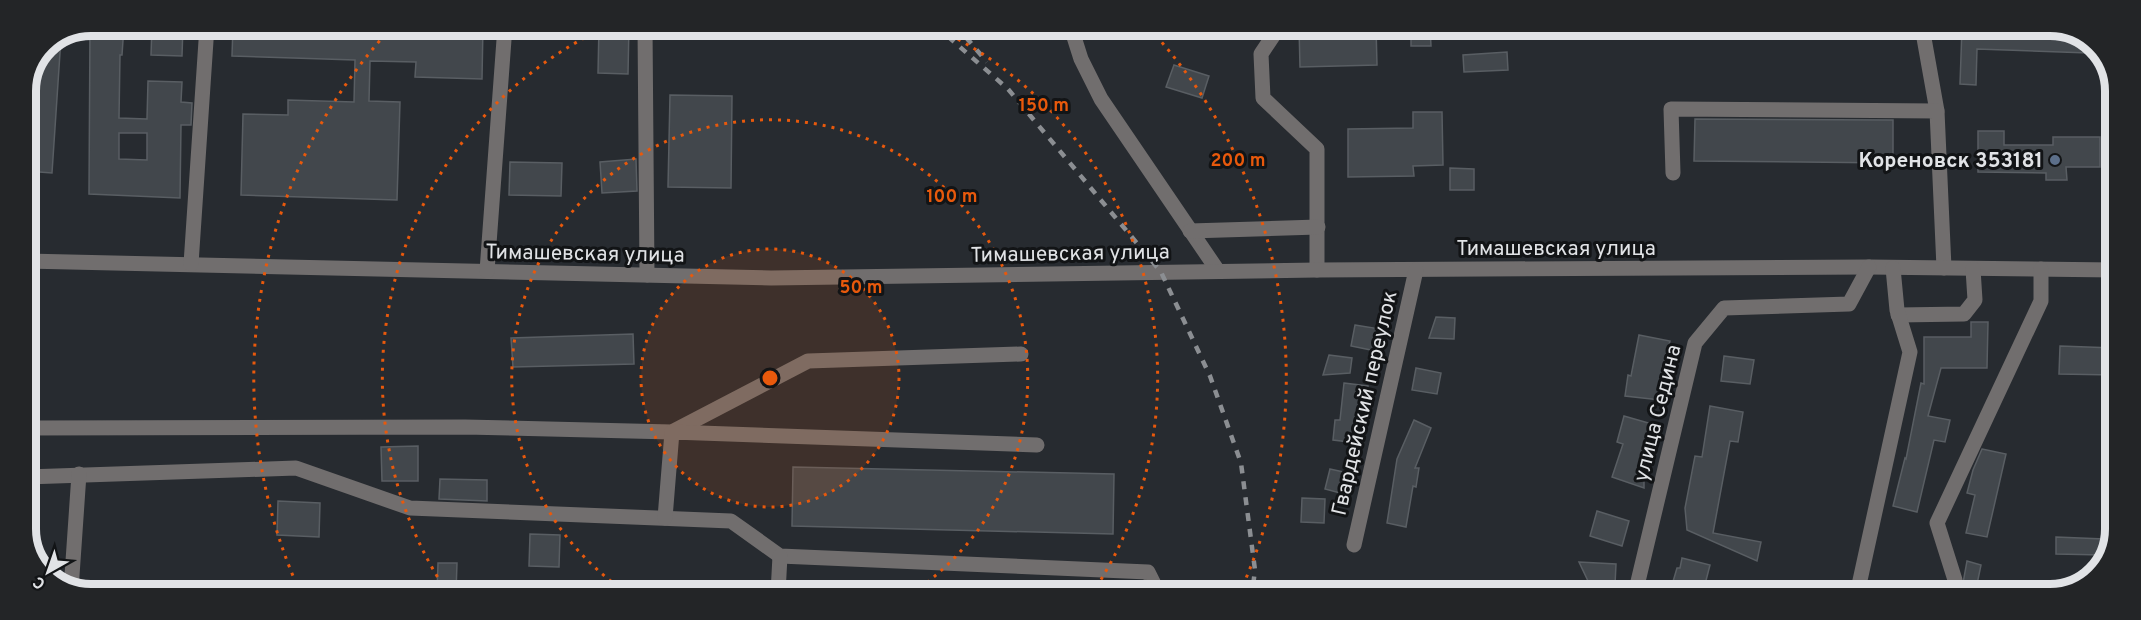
<svg xmlns="http://www.w3.org/2000/svg" width="2141" height="620" viewBox="0 0 2141 620" font-family="Overpass,sans-serif">
  <style>
    .building { fill: #42474c; stroke: #595e63; stroke-width: 1.5; fill-rule: evenodd }
    .lines { fill: none; stroke-linecap: round; stroke-linejoin: round }
    .minor { stroke: #716e6e; stroke-width: 15 }
    .rail { stroke: #8b8e92; stroke-width: 4.5; stroke-dasharray: 8 8; stroke-linecap: butt }
    .ring { fill: none; stroke: #e8590c; stroke-width: 3; stroke-dasharray: 3 6 }
    .service-dot { fill: #5c6f8a; stroke: #121416; stroke-width: 2 }
    .labels { text-anchor: middle; stroke-width: 6; stroke-linejoin: round; paint-order: stroke }
    .poi-label { font-size: 21px; font-weight: bold; fill: #e1e3e6; stroke: #121416; text-anchor: end }
    .street-label { font-size: 21px; fill: #e1e3e6; stroke: #121416 }
    .rim { fill: none; stroke: #e1e3e6; stroke-width: 8 }
    .centre { fill: #e8590c; stroke: #121416; stroke-width: 3 }
    .ring-label { font-size: 18px; text-anchor: middle; font-weight: bold; fill: #e8590c; stroke: #121416; stroke-width: 6; stroke-linejoin: round; paint-order: stroke }
  </style>
  <rect width="100%" height="100%" fill="#272b30"/>
  <g class="building">
    <path d="M90,26H124L122,55H120L119,118L147,119L148,81L182,82L181,102L192,103L191,125H181L180,198L89,194ZM119,133H147V160L119,159Z"/>
    <polygon points="152,26 183,26 182,56 151,55"/>
    <polygon points="233,26 483,26 482,79 415,77 416,62 370,61 369,101 400,102 397,200 241,195 243,114 288,115 288,100 354,102 355,60 232,56"/>
    <polygon points="599,26 629,26 628,74 598,73"/>
    <polygon points="1299,27 1376,27 1377,65 1300,67"/>
    <polygon points="1411,27 1430,27 1431,46 1411,46"/>
    <polygon points="1962,28 2067,28 2088,41 2088,53 1977,49 1976,85 1960,84"/>
    <polygon points="61,38 52,173 26,171 26,90 45,44"/>
    <polygon points="1507,52 1508,70 1464,72 1463,55"/>
    <polygon points="1174,65 1209,76 1202,98 1166,87"/>
    <polygon points="670,95 732,96 731,188 668,187"/>
    <polygon points="1413,112 1442,112 1443,165 1413,166 1414,176 1348,177 1348,129 1413,128"/>
    <polygon points="1695,119 1893,120 1893,163 1694,161"/>
    <polygon points="1978,131 2004,131 2004,145 2053,145 2053,137 2100,137 2100,167 2066,167 2067,180 2046,180 2046,173 1978,172"/>
    <polygon points="636,159 637,191 602,193 600,162"/>
    <polygon points="510,162 562,163 561,196 509,195"/>
    <polygon points="1450,168 1474,169 1474,190 1450,190"/>
    <polygon points="1436,317 1455,318 1454,339 1429,338"/>
    <polygon points="1971,322 1988,322 1987,368 1941,368 1928,416 1950,420 1945,442 1934,440 1917,512 1893,506 1905,458 1906,459 1921,383 1924,384 1924,337 1971,337"/>
    <polygon points="1355,325 1380,329 1376,351 1351,346"/>
    <polygon points="633,334 634,364 513,367 511,338"/>
    <polygon points="1639,335 1670,341 1664,363 1660,400 1625,396 1628,375 1631,376"/>
    <polygon points="2060,346 2114,348 2114,375 2059,374"/>
    <polygon points="1329,355 1352,358 1350,373 1323,375"/>
    <polygon points="1724,356 1754,360 1750,384 1721,381"/>
    <polygon points="1416,368 1441,373 1437,394 1412,390"/>
    <polygon points="1344,383 1368,386 1366,404 1362,403 1358,443 1333,440 1335,420 1340,420"/>
    <polygon points="1710,406 1743,412 1738,442 1730,441 1713,533 1761,542 1757,561 1687,530 1685,508 1695,456 1702,457"/>
    <polygon points="1624,416 1652,424 1644,454 1644,488 1612,477 1623,444 1617,442"/>
    <polygon points="1414,420 1431,428 1415,468 1419,468 1416,487 1413,486 1406,527 1387,523 1397,459"/>
    <polygon points="418,446 418,481 382,481 381,447"/>
    <polygon points="1982,449 2006,454 1987,537 1966,533 1975,495 1967,493 1973,470"/>
    <polygon points="793,467 1114,474 1113,534 792,526"/>
    <polygon points="1330,469 1353,474 1348,495 1325,489"/>
    <polygon points="440,479 487,480 487,501 439,499"/>
    <polygon points="1302,498 1325,499 1324,523 1301,522"/>
    <polygon points="278,501 320,503 319,537 277,535"/>
    <polygon points="1597,511 1629,521 1622,546 1590,536"/>
    <polygon points="530,534 560,535 559,567 529,566"/>
    <polygon points="2056,537 2104,539 2103,555 2056,554"/>
    <polygon points="1682,558 1710,565 1703,592 1672,585 1677,568 1680,568"/>
    <polygon points="1967,561 1981,565 1975,594 1961,594"/>
    <polygon points="1579,562 1616,564 1615,585 1589,583"/>
    <polygon points="438,563 457,563 456,593 437,593"/>
  </g>
  <g class="lines">
    <g class="minor">
      <polyline points="645,26 647,275"/>
      <polyline points="1083,27 1074,37 1081,59 1101,99 1218,271"/>
      <polyline points="1279,27 1261,54 1263,98 1317,149 1317,270"/>
      <polyline points="1922,27 1937,111"/>
      <polyline points="1673,173 1671,109 1937,111 1944,268"/>
      <polyline points="1190,231 1318,227"/>
      <polyline points="26,261 771,278 1317,270 1869,267 2115,270"/>
      <polyline points="191,264 207,26"/>
      <polyline points="487,271 505,26"/>
      <polyline points="1898,315 1964,314 1975,300 1973,269"/>
      <polyline points="26,428 465,427 672,432 808,361 1021,354"/>
      <polyline points="26,477 296,468 410,508 731,521 780,556 1148,572 1159,594"/>
      <polyline points="665,518 672,432 1037,445"/>
      <polyline points="1354,545 1416,270"/>
      <polyline points="71,590 79,474"/>
      <polyline points="778,593 780,556"/>
      <polyline points="1635,594 1695,343 1724,308 1849,304 1869,267"/>
      <polyline points="1857,594 1910,352 1897,310 1893,268"/>
      <polyline points="1951,594 1955,580 1937,523 2041,301 2041,269"/>
    </g>
    <g class="rail">
      <polyline points="936,26 1008,89 1161,272 1210,376 1241,463 1255,570 1252,594"/>
      <polyline points="955,26 964,35 987,62"/>
    </g>
  </g>
  <circle cx="770" cy="378" r="129" fill="#e8590c" fill-opacity=".12"/>
  <g class="ring">
    <circle cx="770" cy="378" r="129"/>
    <path d="M626 592A258 258 0 1 1 912 593"/>
    <path d="M447 592A387 387 0 0 1 606 27M934 27A387 387 0 0 1 1093 592"/>
    <path d="M300 592A516 516 0 0 1 393 26M1150 29A516 516 0 0 1 1240 592"/>
  </g>
  <circle class="service-dot" cx="2055" cy="160" r="6"/>
  <g class="labels">
    <g class="poi-label">
      <text x="2043" y="167">Кореновск 353181</text>
    </g>
    <g class="street-label">
      <text x="1556" y="255">Тимашевская улица</text>
      <text transform="translate(585 253) rotate(1)" y="7">Тимашевская улица</text>
      <text transform="translate(1070 253) rotate(-1)" y="7">Тимашевская улица</text>
      <text transform="translate(1364 403) rotate(-77)" y="7">Гвардейский переулок</text>
      <text transform="translate(1657 413) rotate(-76)" y="7">улица Седина</text>
    </g>
  </g>
  <path d="M0 0H2141V620H0ZM91 36H2050A55 55 0 0 1 2105 91V529A55 55 0 0 1 2050 584H91A55 55 0 0 1 36 529V91A55 55 0 0 1 91 36Z" fill="#232527" fill-rule="evenodd"/>
  <path class="rim" d="M91 36H2050A55 55 0 0 1 2105 91V529A55 55 0 0 1 2050 584H91A55 55 0 0 1 36 529V91A55 55 0 0 1 91 36Z"/>
  <circle cx="770" cy="378" r="9" class="centre"/>
  <g class="ring-label">
    <text x="1044" y="111">150 m</text>
    <text x="1238" y="166">200 m</text>
    <text x="952" y="202">100 m</text>
    <text x="861" y="293">50 m</text>
  </g>
  <g transform="translate(48 572) rotate(220)" stroke="#121416" stroke-width="4.5" paint-order="stroke">
  <path d="M0-4.5L10 22L0 15L-10 22Z" fill="#e1e3e6"/>
  <text y="-9" font-size="16" font-weight="bold" text-anchor="middle" fill="#e1e3e6">С</text>
  </g>
</svg>
